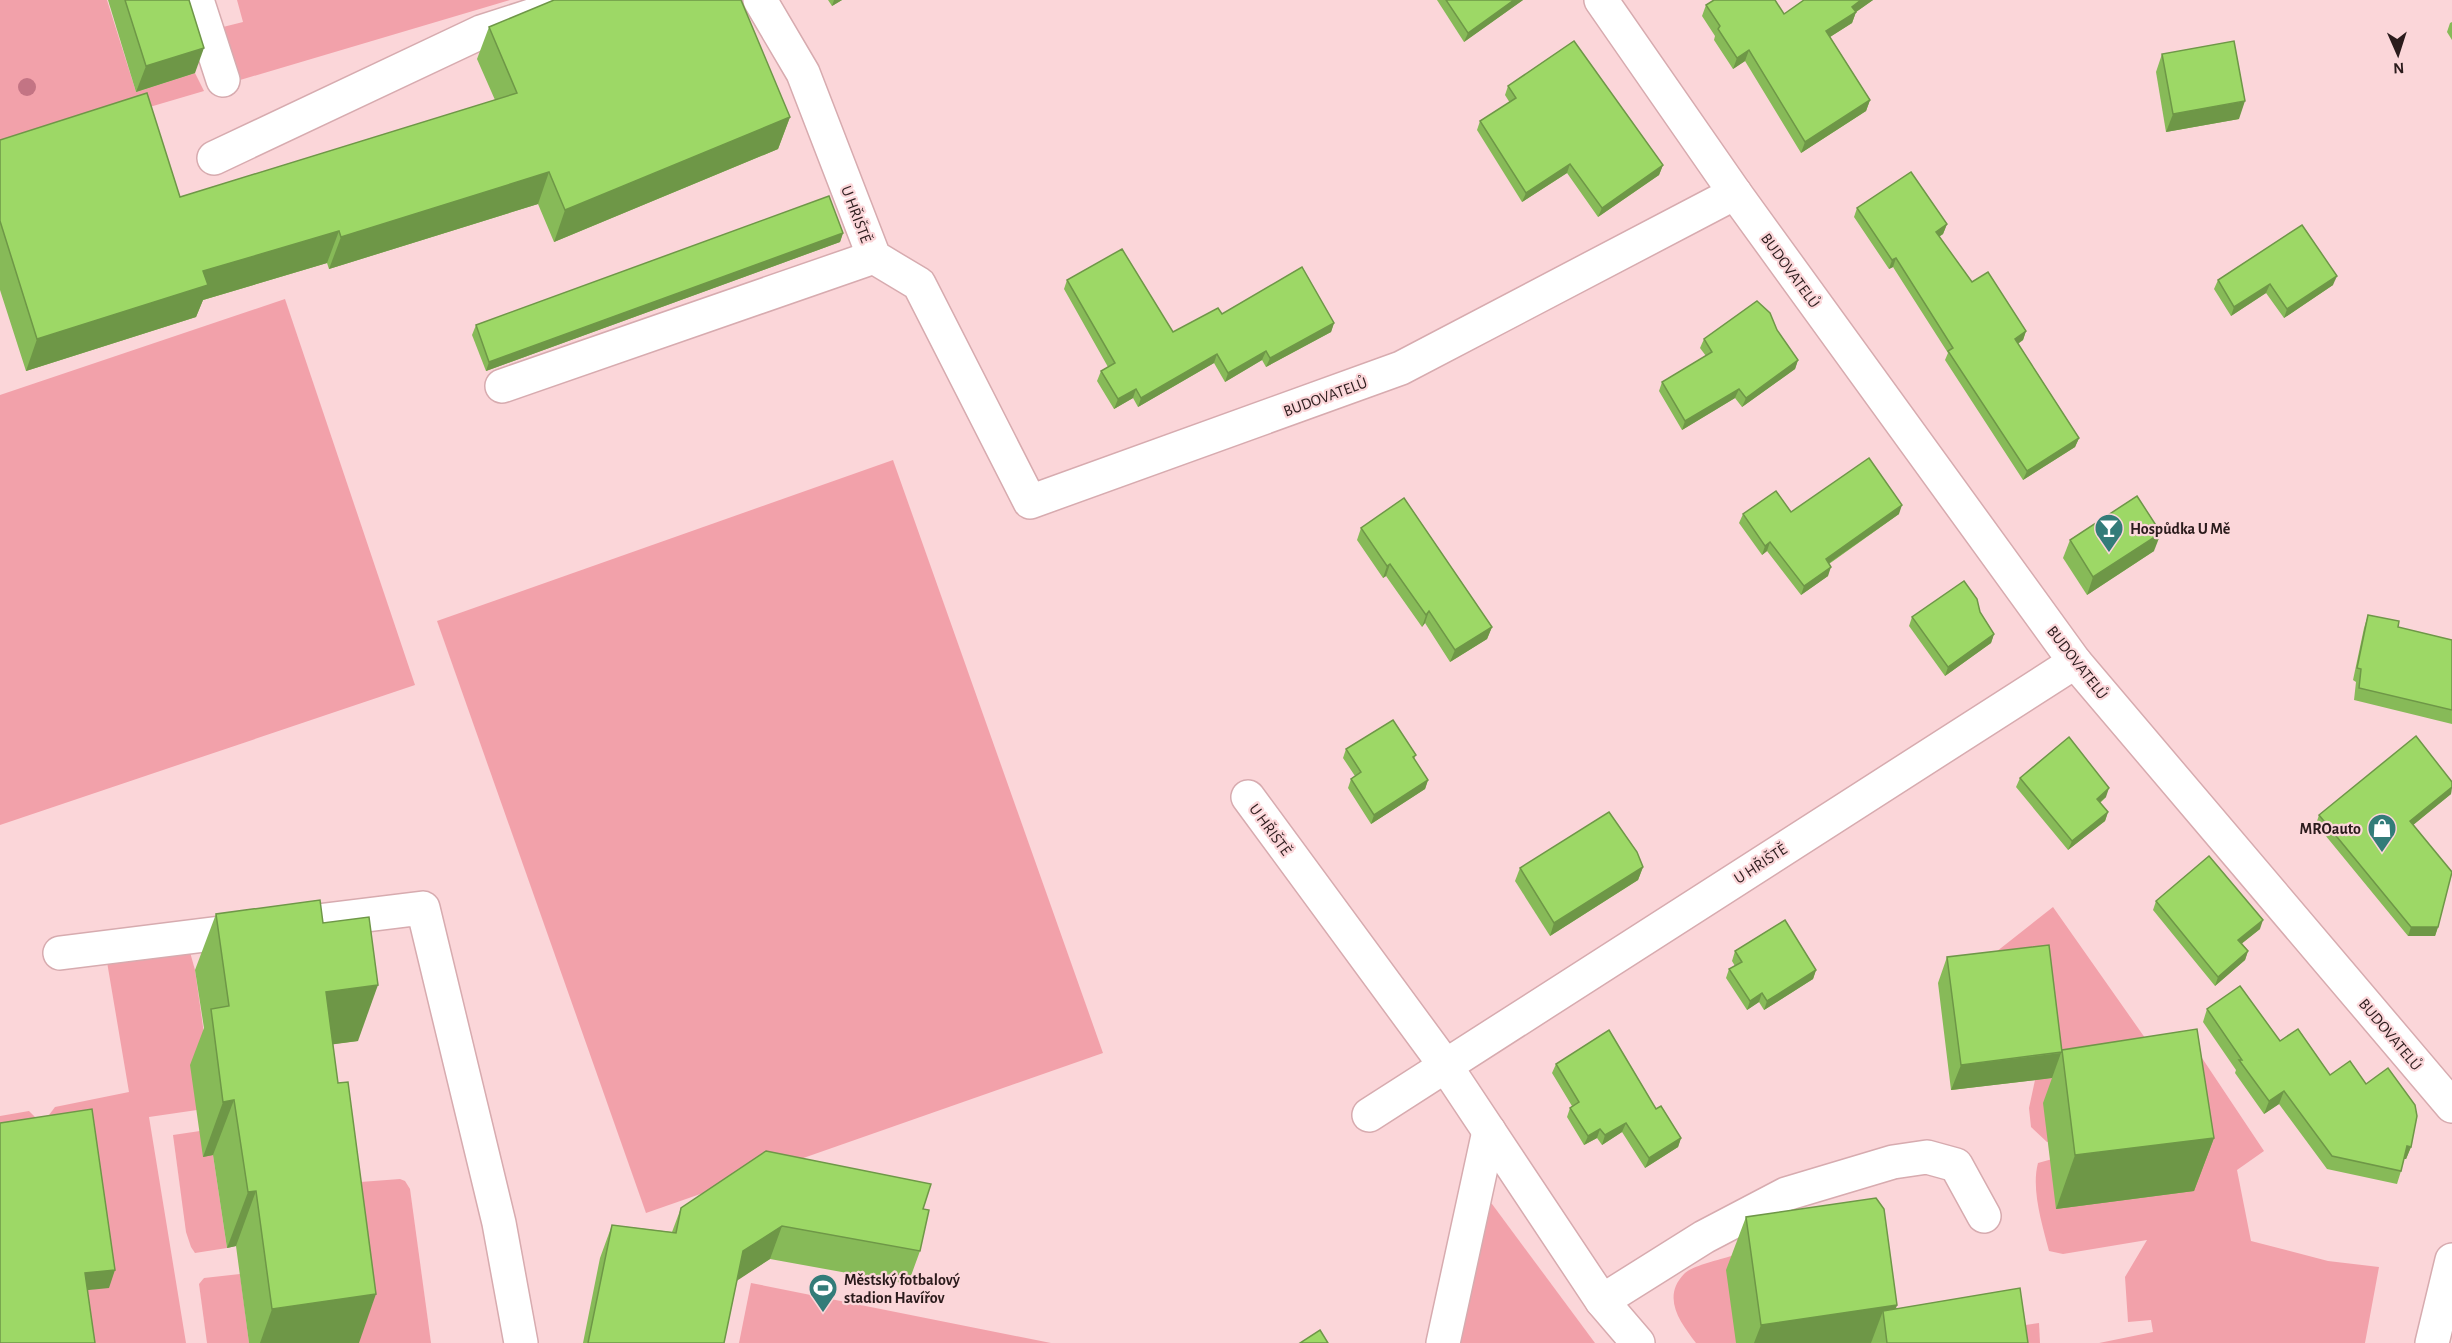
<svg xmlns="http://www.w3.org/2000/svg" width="2452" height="1343" viewBox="0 0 2452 1343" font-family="'Alegreya Sans',sans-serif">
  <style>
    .green { fill: #f2a1aa }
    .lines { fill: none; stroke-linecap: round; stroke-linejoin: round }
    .minor-casing { stroke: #d7abaf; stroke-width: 36 }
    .minor { stroke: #fff; stroke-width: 33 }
    .tree { fill: #c37484 }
    .wall { fill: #87ba58 }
    .shaded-wall { fill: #6e9747 }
    .building { fill: #9dd866; stroke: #6e9747; stroke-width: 1.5 }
    .labels { text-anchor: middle; stroke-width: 4.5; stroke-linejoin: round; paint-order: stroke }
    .street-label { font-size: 16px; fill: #2b1b1c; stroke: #fbd6d9 }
    .poi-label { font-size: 16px; font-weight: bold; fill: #2b1b1c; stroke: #fbd6d9; text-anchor: start }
  </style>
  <rect width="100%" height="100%" fill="#fbd6d9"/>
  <g class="green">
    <polygon points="0,0 107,0 136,92 195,73 204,91 0,151"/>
    <polygon points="237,0 510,0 230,83 215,29 243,22"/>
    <polygon points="285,299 415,685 0,825 0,395"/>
    <polygon points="893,460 1103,1053 646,1213 437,621"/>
    <path d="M2053,907L2150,1045L2186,1034L2264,1151L2237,1170L2251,1241L2328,1261L2379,1267L2365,1343H2099L2153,1332L2151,1320L2128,1322L2125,1277L2147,1240L2063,1254L2049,1251C2042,1224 2031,1189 2038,1163L2056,1158L2054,1141L2047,1142L2031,1127L2029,1108L2035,1080L2052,1078L1982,963Z"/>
    <polygon points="188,945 195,970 208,1062 197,1110 149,1117 186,1343 86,1343 79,1291 109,1287 49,1121 49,1115 55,1107 129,1092 106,956"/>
    <polygon points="29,1111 35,1117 36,1134 0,1140 0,1116"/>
    <polygon points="200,1131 213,1155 227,1248 195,1253 191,1247 186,1232 173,1135"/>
    <polygon points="400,1179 405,1181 410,1189 431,1343 355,1343 334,1184"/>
    <polygon points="1483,1199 1492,1204 1595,1343 1452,1343"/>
    <path d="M1849,1219L1888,1343H1696C1681,1323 1661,1298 1684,1274C1691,1266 1719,1260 1731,1256C1770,1244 1810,1231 1849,1219Z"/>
    <polygon points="240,1274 249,1343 207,1343 199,1284 204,1278"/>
    <polygon points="751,1283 1051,1343 739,1343"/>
    <polygon points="2039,1323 2040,1343 1900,1343"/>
  </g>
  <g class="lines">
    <g class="minor-casing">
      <g id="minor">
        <polyline points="197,0 223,80"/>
        <polyline points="760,0 803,73 874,257 919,284 1030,502 1401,368 1735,193"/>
        <polyline points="1601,0 1735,193 2075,662 2452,1106"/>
        <polyline points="214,158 481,32 580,0"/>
        <polyline points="502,386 874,257"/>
        <polyline points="1248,797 1445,1065 1602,1301 1638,1343"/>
        <polyline points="60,953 423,908 499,1223 521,1343"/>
        <polyline points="1369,1115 2075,662"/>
        <polyline points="1602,1301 1704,1237 1786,1194 1893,1162 1927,1157 1956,1165 1984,1216"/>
        <polyline points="1443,1343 1489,1131"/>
        <polyline points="2432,1343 2452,1260"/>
      </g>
    </g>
    <use href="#minor" class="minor"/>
  </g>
  <circle class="tree" cx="27" cy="87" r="9"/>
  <g class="wall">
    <polygon points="108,0 189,0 195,73 136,92"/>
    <polygon points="828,0 842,0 832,6"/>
    <polygon points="1437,0 1523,0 1464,42"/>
    <polygon points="1804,0 1873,0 1856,12 1852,23 1830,37 1870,100 1866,111 1801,153 1745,61 1733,69 1714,40 1715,36 1702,16 1706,5 1784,14"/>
    <polygon points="2452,22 2452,40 2447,32 2450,23"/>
    <polygon points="489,27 790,117 778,149 554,242 538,204 329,269 327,263 203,300 196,317 26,371 0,290 0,140 180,197 495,100 477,59"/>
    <polygon points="2162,54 2239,119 2166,132 2156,72"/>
    <polygon points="1508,86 1663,165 1659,175 1598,217 1567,173 1522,202 1477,130 1480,121 1510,103 1505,95"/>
    <polygon points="1857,208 1947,224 1943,234 1939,237 1972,282 2026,331 2023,340 2018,344 2079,438 2075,447 2023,480 1945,360 1948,353 1893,267 1889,269 1854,217"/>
    <polygon points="843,233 840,242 486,371 472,335 476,325"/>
    <polygon points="1067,280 1173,332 1222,314 1334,323 1331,332 1266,367 1262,360 1225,382 1214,363 1138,407 1133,398 1114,409 1097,381 1101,371 1108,367 1064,289"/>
    <polygon points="2218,280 2333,285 2284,318 2266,293 2231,316 2214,289"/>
    <polygon points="1777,330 1798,360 1795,369 1742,407 1735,398 1682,430 1659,391 1662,382 1706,356 1700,348 1704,339"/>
    <polygon points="1791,512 1899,514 1829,564 1828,576 1801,595 1767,551 1762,555 1739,523 1743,514"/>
    <polygon points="1361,528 1492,627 1487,639 1450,662 1425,623 1422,627 1386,576 1383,578 1357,540"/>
    <polygon points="2070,540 2154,551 2087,595 2063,558"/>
    <polygon points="1980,612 1994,634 1991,643 1945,676 1909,626 1912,617"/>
    <polygon points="2368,615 2398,627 2452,640 2452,724 2354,700 2356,682 2353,680 2364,628"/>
    <polygon points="1346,749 1416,755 1414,759 1428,780 1425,789 1371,824 1348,788 1351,779 1355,776 1343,758"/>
    <polygon points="2020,778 2106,797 2100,803 2108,812 2105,821 2068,850 2016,787"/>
    <polygon points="2452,782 2451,794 2413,825 2438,927 2435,936 2408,936 2316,824 2319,815"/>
    <polygon points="1643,867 1638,880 1550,936 1515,881 1520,868"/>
    <polygon points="2156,901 2260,929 2242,943 2248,951 2245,960 2215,986 2153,910"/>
    <polygon points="216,914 323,923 358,1041 333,1044 359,1343 249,1343 236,1246 227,1248 213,1155 203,1157 190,1065 204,1028 195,970"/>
    <polygon points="1735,951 1816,970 1813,979 1764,1010 1759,1002 1747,1010 1726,978 1729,969 1735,966 1732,961"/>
    <polygon points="1947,957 2062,1051 2214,1138 2194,1191 2056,1209 2043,1103 2052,1078 1951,1090 1938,983"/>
    <polygon points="2207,1009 2280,1041 2330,1075 2411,1147 2406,1159 2404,1159 2401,1171 2397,1184 2327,1169 2279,1104 2264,1114 2235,1073 2236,1070 2203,1022"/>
    <polygon points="1556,1064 1656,1109 1681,1138 1678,1147 1645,1168 1622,1132 1602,1145 1597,1138 1584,1145 1567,1117 1570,1108 1572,1106 1552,1073"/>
    <polygon points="681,1208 923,1209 920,1251 908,1284 770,1259 737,1280 724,1343 583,1343 600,1258 612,1225 672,1232"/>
    <polygon points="1746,1217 1897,1305 1896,1308 2028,1343 1736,1343 1726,1270"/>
  </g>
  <g class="shaded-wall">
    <polygon points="834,0 842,0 832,6"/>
    <polygon points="1514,0 1523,0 1464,42 1468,33"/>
    <polygon points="1861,0 1873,0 1856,12 1852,23 1822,42 1826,31 1852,7"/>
    <polygon points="204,48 195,73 136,92 146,66"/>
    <polygon points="1749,50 1745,61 1733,69 1737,58"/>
    <polygon points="1870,100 1866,111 1801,153 1805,142"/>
    <polygon points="2245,101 2239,119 2166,132 2173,114"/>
    <polygon points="790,117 778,149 554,242 565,210"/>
    <polygon points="1570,164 1567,173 1522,202 1526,193"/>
    <polygon points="1663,165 1659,175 1598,217 1602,208"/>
    <polygon points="549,172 538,204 329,269 341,237"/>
    <polygon points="1947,224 1943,234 1932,241 1936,232"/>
    <polygon points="339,231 327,263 203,300 196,317 26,371 37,339 203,271"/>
    <polygon points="843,233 840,242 486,371 489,362"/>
    <polygon points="1896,258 1893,267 1889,269 1892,260"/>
    <polygon points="2337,276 2333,285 2284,318 2287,309"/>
    <polygon points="2270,284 2266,293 2231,316 2234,307"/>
    <polygon points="1334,323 1331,332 1266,367 1270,358"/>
    <polygon points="2026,331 2023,340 2011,348 2015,339"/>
    <polygon points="1266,351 1262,360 1225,382 1228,373"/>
    <polygon points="1217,354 1214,363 1138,407 1141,398"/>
    <polygon points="1798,360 1795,369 1742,407 1746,398"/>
    <polygon points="1136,389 1133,398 1114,409 1118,399"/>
    <polygon points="1739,389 1735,398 1682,430 1685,421"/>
    <polygon points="2079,438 2075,447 2023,480 2027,471"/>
    <polygon points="1902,505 1899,514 1822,568 1826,559"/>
    <polygon points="2161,533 2154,551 2087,595 2093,577"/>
    <polygon points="1770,542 1767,551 1762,555 1765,546"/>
    <polygon points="1390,564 1386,576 1383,578 1387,566"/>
    <polygon points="1831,567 1828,576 1801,595 1804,586"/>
    <polygon points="1429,611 1425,623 1422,627 1426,615"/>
    <polygon points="1492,627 1487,639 1450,662 1455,650"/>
    <polygon points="1994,634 1991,643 1945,676 1948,667"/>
    <polygon points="1428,780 1425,789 1371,824 1374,815"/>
    <polygon points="2452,787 2451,794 2407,830 2410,821"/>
    <polygon points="2109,788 2106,797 2093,808 2097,799"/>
    <polygon points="2108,812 2105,821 2068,850 2072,841"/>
    <polygon points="1643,867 1638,880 1550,936 1554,923"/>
    <polygon points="2263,920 2260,929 2235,949 2238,940"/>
    <polygon points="2411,927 2438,927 2435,936 2408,936"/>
    <polygon points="2248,951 2245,960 2215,986 2218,977"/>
    <polygon points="1816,970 1813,979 1764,1010 1767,1001"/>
    <polygon points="378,985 358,1041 306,1048 326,992"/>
    <polygon points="1762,993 1759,1002 1747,1010 1750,1001"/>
    <polygon points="2061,1053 2052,1078 1951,1090 1961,1065"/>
    <polygon points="2284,1091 2279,1104 2264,1114 2269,1101"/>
    <polygon points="234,1100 213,1155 203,1157 223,1102"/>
    <polygon points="1626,1123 1622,1132 1602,1145 1605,1135"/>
    <polygon points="1600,1129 1597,1138 1584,1145 1588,1136"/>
    <polygon points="1681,1138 1678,1147 1645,1168 1649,1158"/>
    <polygon points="2214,1138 2194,1191 2056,1209 2075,1155"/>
    <polygon points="2407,1146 2411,1147 2406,1159 2402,1159"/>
    <polygon points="256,1191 236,1246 227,1248 248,1192"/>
    <polygon points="782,1226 770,1259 732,1284 743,1251"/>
    <polygon points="115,1270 109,1288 79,1291 85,1273"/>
    <polygon points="376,1294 359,1343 260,1343 272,1309"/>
    <polygon points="1897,1305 1886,1335 1883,1311 1871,1343 1754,1343 1761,1325"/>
  </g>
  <g class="building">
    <polygon points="125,0 189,0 204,48 146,66"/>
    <polygon points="554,0 741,0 790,117 565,210 549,172 341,237 339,231 203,271 208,285 37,339 0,221 0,140 147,93 180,197 517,93 489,27"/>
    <polygon points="1446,0 1514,0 1468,33"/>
    <polygon points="1714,0 1775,0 1784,14 1804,0 1861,0 1852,7 1856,12 1826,31 1870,100 1805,142 1749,50 1737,58 1718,29 1720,26 1706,5"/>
    <polygon points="1574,41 1663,165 1602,208 1570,164 1526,193 1480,121 1516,98 1508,86"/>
    <polygon points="2234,41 2245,101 2173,114 2162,54"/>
    <polygon points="1911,172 1947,224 1936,232 1972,282 1988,272 2026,331 2015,339 2079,438 2027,471 1948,351 1953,348 1896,258 1892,260 1857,208"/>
    <polygon points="829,196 843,233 489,362 476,325"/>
    <polygon points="2302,225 2337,276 2287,309 2270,284 2234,307 2218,280"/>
    <polygon points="1122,249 1173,332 1218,308 1222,314 1302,267 1334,323 1270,358 1266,351 1228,373 1217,354 1141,398 1136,389 1118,399 1101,371 1115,363 1067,280"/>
    <polygon points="1757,301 1770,313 1777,330 1798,360 1746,398 1739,389 1685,421 1662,382 1712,352 1704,339"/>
    <polygon points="1869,458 1902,505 1826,559 1831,567 1804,586 1770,542 1765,546 1743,514 1776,491 1791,512"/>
    <polygon points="2137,496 2161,533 2093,577 2070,540"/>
    <polygon points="1404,498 1492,627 1455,650 1429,611 1426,615 1390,564 1387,566 1361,528"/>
    <polygon points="1964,581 1977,599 1980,612 1994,634 1948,667 1912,617"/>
    <polygon points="2368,615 2399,621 2398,627 2452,640 2452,710 2359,688 2361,669 2357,668"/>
    <polygon points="1393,720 1416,755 1413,757 1428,780 1374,815 1351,779 1361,772 1346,749"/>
    <polygon points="2416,736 2452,782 2452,787 2410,821 2452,872 2438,927 2411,927 2319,815"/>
    <polygon points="2069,737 2109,788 2097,799 2108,812 2072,841 2020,778"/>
    <polygon points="1609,812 1637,852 1643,867 1554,923 1520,868"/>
    <polygon points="2209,856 2263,920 2238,940 2248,951 2218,977 2156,901"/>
    <polygon points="320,900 323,923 369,917 378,985 326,992 338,1083 348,1082 376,1294 272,1309 256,1191 248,1192 234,1100 223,1102 211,1009 229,1006 216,914"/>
    <polygon points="1785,920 1816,970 1767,1001 1762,993 1750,1001 1729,969 1742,962 1735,951"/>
    <polygon points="2049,945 2062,1052 1961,1065 1947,957"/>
    <polygon points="2240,986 2280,1041 2298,1029 2330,1075 2350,1061 2366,1084 2388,1068 2415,1105 2417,1116 2411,1147 2407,1146 2401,1171 2332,1156 2284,1091 2269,1101 2239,1060 2242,1060 2207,1009"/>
    <polygon points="2197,1029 2214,1138 2075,1155 2062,1050"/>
    <polygon points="1609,1030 1656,1109 1661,1106 1681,1138 1649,1158 1626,1123 1605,1135 1600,1129 1588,1136 1570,1108 1579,1102 1556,1064"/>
    <polygon points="92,1109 115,1270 85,1273 95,1343 0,1343 0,1123"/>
    <polygon points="766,1151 931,1184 923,1209 929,1210 920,1251 782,1226 743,1251 724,1343 588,1343 612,1225 676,1233 681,1208"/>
    <polygon points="1876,1198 1884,1209 1897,1305 1761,1325 1746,1217"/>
    <polygon points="2020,1288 2028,1343 1887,1343 1883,1311"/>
    <polygon points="1320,1330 1328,1343 1300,1343"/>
  </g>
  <defs>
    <g id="bar-pin" transform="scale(1.5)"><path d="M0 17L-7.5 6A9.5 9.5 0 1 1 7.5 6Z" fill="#337c79" stroke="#fbd6d9"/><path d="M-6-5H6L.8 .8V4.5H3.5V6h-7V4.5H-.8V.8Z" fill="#fff"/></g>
    <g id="shop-pin" transform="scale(1.5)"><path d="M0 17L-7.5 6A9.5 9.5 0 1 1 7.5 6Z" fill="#337c79" stroke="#fbd6d9"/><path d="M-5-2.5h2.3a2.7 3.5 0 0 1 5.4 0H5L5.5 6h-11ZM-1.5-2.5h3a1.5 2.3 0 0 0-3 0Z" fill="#fff"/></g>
    <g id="stadium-pin" transform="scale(1.5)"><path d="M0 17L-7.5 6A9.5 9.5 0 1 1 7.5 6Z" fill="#337c79" stroke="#fbd6d9"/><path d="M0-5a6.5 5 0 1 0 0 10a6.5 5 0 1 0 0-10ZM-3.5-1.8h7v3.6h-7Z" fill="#fff"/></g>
  </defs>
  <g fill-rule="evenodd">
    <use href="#bar-pin" x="2109" y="528"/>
    <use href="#shop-pin" x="2382" y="828"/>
    <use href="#stadium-pin" x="823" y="1288"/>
  </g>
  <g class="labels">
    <g class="street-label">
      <text transform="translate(857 214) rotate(69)" y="6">U HŘIŠTĚ</text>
      <text transform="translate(1791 270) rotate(54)" y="6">BUDOVATELŮ</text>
      <text transform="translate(1325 396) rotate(-20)" y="6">BUDOVATELŮ</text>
      <text transform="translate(2078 662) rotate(52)" y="6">BUDOVATELŮ</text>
      <text transform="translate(1271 829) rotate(54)" y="6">U HŘIŠTĚ</text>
      <text transform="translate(1760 863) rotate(-33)" y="6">U HŘIŠTĚ</text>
      <text transform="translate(2391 1034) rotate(50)" y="6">BUDOVATELŮ</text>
    </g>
    <g class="poi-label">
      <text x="2130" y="534">Hospůdka U Mě</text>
      <text x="2361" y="834" text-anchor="end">MROauto</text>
      <text x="844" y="1285">Městský fotbalový<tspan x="844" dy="18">stadion Havířov</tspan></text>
    </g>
  </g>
  <g transform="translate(2398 54) rotate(177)" stroke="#fbd6d9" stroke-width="4.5" paint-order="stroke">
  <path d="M0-4.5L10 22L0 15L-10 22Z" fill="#2b1b1c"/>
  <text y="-9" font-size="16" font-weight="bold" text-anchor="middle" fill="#2b1b1c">N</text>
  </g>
</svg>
